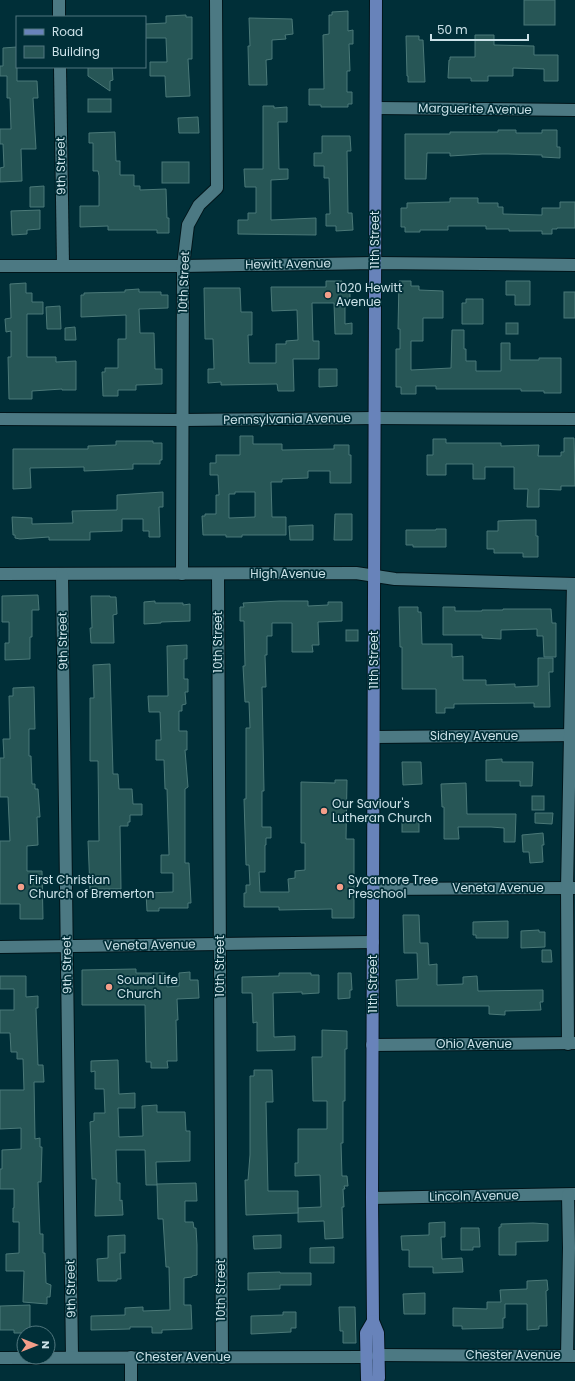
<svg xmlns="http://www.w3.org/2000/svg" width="575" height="1381" viewBox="0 0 575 1381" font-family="Poppins,sans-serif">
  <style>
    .building { fill: #275656; stroke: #4b7978; fill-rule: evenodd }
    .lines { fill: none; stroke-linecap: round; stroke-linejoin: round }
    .minor-casing { stroke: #00151a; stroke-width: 14 }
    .major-casing { stroke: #00151a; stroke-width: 14 }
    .minor { stroke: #4c7983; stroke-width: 12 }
    .major { stroke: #6883ba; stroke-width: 12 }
    .poi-dot { fill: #f49e89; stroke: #002f38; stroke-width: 1.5 }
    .labels { text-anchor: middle; stroke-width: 3.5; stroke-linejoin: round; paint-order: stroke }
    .street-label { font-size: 12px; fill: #cbe2e8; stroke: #002f38 }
    .poi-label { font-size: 12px; fill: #cbe2e8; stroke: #002f38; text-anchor: start }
  </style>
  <rect width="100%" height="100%" fill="#002f38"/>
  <g class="building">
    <rect x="524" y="0" width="31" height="25"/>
    <polygon points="348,11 348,31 353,30 353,44 349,44 350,71 347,71 347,92 352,92 352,104 348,104 348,107 321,107 321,105 309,105 309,89 324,89 323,35 329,34 329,15 332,15 332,12"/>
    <polygon points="186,15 186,17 192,17 192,59 188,59 190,96 166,97 165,76 150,76 150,62 167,62 166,38 145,38 145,24 166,23 166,16"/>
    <polygon points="249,18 292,19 293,34 285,35 286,39 272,40 272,59 266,60 267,85 249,85 248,46 250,46"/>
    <polygon points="475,35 494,35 494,45 534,46 534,55 558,55 558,81 544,81 544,69 513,68 513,76 488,76 488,81 471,81 471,78 448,78 449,60 450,60 450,57 475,57"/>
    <polygon points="406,36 419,36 419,40 423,40 425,82 408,82 408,76 407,76"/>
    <polygon points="17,47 17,81 37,81 38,98 33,98 36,149 21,149 22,181 0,182 0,168 4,167 3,144 0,144 0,129 11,129 10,98 7,98 7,76 0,76 0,66 3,66 3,48"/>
    <polygon points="88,67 112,67 113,80 110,81 110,91 88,76"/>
    <rect x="88" y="99" width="23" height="13"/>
    <polygon points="263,106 274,106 274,108 287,107 287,122 278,122 279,169 288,169 288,179 271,180 271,220 316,218 316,235 238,234 238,220 248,220 248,213 256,213 256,187 245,187 244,169 263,169"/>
    <polygon points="198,117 199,133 179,133 178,118"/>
    <polygon points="498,130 516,130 516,133 542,133 542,130 557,130 557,147 560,147 560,158 542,157 542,155 508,154 482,154 450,156 450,153 427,153 426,179 405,179 405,134 450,134 450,132 498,132"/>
    <polygon points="115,132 116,161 120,161 120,175 134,175 134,186 140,186 140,190 166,189 167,218 169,218 169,233 157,233 157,230 108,230 108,226 80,227 80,206 99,206 99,176 98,171 93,171 93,143 89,143 89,133"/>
    <polygon points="322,136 350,136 351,151 347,151 348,213 352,213 353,230 336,231 336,226 326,226 326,214 330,214 329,178 324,178 324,166 314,166 314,153 322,153"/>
    <rect x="162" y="162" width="27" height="21"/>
    <polygon points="44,186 44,207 30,207 30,187"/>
    <polygon points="450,198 478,198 478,203 498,203 498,207 503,207 503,214 542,215 542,208 560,208 560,202 575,202 575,228 557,228 557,229 552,229 552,234 542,234 542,231 509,231 509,229 486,229 486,226 448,226 448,230 420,230 420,232 405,232 405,227 401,227 401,208 407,208 407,203 450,202"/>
    <polygon points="40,210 40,229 27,230 27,234 12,235 11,211"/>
    <polygon points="326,281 342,281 342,286 350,286 350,303 345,303 345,324 352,323 352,334 335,334 334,303 312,303 313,341 319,341 319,359 293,359 294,391 278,391 277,384 221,385 221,382 208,383 208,369 214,369 213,339 205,339 204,288 240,288 241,312 252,312 252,335 248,335 249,363 276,363 276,344 286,344 286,341 298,340 297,310 272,311 271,287 326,287"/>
    <polygon points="399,281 411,281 411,286 419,286 419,290 443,291 443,318 423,318 423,341 411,341 411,370 451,368 452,330 464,330 464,349 466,349 466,361 476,361 476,371 501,371 501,343 510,343 510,360 539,360 539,358 561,358 561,393 544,393 544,391 521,391 521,389 436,389 436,386 416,386 416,394 401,394 401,387 396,387 396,349 400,349 400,329 398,329"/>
    <polygon points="506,281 530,281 530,305 515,305 515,295 506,295"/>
    <polygon points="26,283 26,293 32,293 32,302 43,302 43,314 27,314 27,357 56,357 56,362 76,361 76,390 62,390 62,389 32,391 32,399 9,399 8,357 11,357 11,331 6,332 5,319 11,318 10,284"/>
    <polygon points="139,289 139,292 161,292 161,295 168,295 168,308 139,309 140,333 154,333 155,369 162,369 162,384 136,385 136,390 118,390 118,396 103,396 102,372 105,372 105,368 118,368 118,339 126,339 126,315 81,317 81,295 84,295 84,293 125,292 125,290"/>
    <rect x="564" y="292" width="11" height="26"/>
    <polygon points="466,299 483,299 483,324 462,324 462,303 466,303"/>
    <polygon points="60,306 61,329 47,329 46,307"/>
    <rect x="506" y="323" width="12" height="11"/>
    <polygon points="75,327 76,340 65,340 65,328"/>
    <polygon points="319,369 337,369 337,386 319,387"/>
    <path d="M240,436H253V444H282V450L334,449V445H349V455H351V483H330V471H308V478L282,479V482H271L272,517H286V535H242V537H226V535H203L202,516H205V514H216V495H219L218,475H210V463H216V455H240ZM235,492H255V517L229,518V494H235Z"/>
    <polygon points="564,438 574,438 575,486 561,486 561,490 539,489 539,507 527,507 528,489 514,489 514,467 485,467 485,479 473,479 473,464 446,464 446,475 427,475 427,455 433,455 433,439 446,439 446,443 501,443 501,446 539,445 538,456 561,456 561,452 564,452"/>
    <polygon points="116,441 153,441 153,443 162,443 162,460 160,460 160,464 133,464 133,469 84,471 84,467 30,468 31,488 13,489 13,449 88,449 88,446 116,445"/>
    <polygon points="163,492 163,507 159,507 160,537 149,537 149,531 143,531 143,519 122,519 122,531 90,532 90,540 49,540 49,537 20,539 15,538 15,535 13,535 12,517 32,518 32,524 73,523 72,511 117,510 117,495"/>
    <polygon points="335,514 352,514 352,540 334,540"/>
    <polygon points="525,520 536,520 536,536 538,536 538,557 523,557 523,553 494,553 494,549 487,549 487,531 498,531 498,521"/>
    <polygon points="313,525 313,540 290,540 289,526"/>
    <polygon points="436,529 446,529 446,547 413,547 413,545 406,545 406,530 436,530"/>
    <polygon points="38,595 39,610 32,610 32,637 30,637 30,659 5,660 5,643 9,643 9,622 2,622 2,596"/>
    <polygon points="91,596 110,596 110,597 116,597 117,614 113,615 114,643 91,643 90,628 92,628"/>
    <polygon points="155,601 155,603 183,603 183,605 190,604 190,621 161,622 161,623 144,624 144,602"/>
    <polygon points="280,601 308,601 308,606 328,605 328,602 342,602 342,621 318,622 319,645 312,645 313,652 292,652 292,623 272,623 272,636 267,636 267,655 265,655 266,687 262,687 264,791 262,791 262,827 271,827 271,838 266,838 266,845 265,845 265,872 259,872 260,892 289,892 288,879 295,878 295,871 305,870 305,843 301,843 301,782 335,783 335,780 347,780 346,839 354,839 354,918 332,918 332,909 279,910 279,907 244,907 244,893 246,893 246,885 250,885 249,865 246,865 244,799 246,799 246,728 250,728 249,702 245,702 243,666 245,666 244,624 244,621 240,621 240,607 244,607 243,603"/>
    <polygon points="399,607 418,607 418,612 421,612 422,644 452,644 452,657 463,656 463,680 486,680 486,685 515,684 515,687 538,686 538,658 553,658 553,672 549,672 550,707 534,707 534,703 454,704 454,708 445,708 445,713 436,713 436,689 402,689 402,647 400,647"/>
    <polygon points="443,607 455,607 455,611 482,611 482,610 503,610 503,609 551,609 552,623 556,623 556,657 544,657 543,636 537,636 537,629 501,630 501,639 482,638 482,635 443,635"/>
    <rect x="346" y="630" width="12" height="11"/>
    <polygon points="187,645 187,659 184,659 184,679 188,679 188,692 185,692 186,704 182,705 182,711 179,711 179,731 187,731 187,750 185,750 188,787 185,789 185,863 189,863 191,903 188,903 188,908 159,908 159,911 147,911 146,893 173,892 173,873 161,873 161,855 169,855 167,789 165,789 164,760 156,760 156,740 161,740 160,712 149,712 148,696 168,696 167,646"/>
    <polygon points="110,664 113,774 118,774 119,789 132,789 133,804 142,804 142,815 130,815 130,822 128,822 128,826 120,826 121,889 90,889 88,841 99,841 98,761 90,761 90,698 94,698 93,665"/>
    <polygon points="34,687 35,729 29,729 29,756 31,756 32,784 35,784 35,789 38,789 40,817 37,817 38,845 27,846 27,871 42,871 43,919 20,919 20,904 0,904 0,841 10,841 8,797 0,797 0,758 4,758 3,739 10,739 9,696 13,696 13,688"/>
    <polygon points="502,759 502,762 533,762 532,786 520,786 520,781 486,781 486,760"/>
    <polygon points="402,762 421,762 422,784 403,785"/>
    <polygon points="466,783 467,814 516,814 515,842 504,842 504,828 491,827 458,827 459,839 444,839 444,807 442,807 441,784"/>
    <rect x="532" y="796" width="12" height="14"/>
    <polygon points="535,813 553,813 552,824 535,823"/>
    <rect x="402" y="816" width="17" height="16"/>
    <polygon points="543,833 544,845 542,845 543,862 530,863 529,852 523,852 522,835"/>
    <polygon points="403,915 419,915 420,943 428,943 429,965 437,964 437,985 463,984 463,977 477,976 478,991 543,990 543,1002 540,1002 541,1010 505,1011 505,1015 489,1014 489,1006 397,1006 396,980 418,979 417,953 404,953"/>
    <polygon points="508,921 508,938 476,938 476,935 473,935 473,922"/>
    <polygon points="539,930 539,932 545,932 545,947 521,948 521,931"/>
    <polygon points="542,950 551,950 552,962 542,962"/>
    <polygon points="136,969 136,973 165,973 167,987 179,986 179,973 190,972 190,980 198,980 199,998 177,999 178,1020 176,1020 177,1061 167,1061 168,1068 151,1068 151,1062 146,1062 145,1005 82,1005 82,970"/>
    <polygon points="279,973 311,973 311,975 319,975 319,993 302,994 302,992 273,993 274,1037 295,1036 295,1050 257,1051 257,1022 253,1023 252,993 242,993 242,977 279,976"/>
    <polygon points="338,973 351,973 352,990 350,990 350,998 338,999"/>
    <polygon points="0,976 26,976 26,997 38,996 38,1008 36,1008 38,1065 43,1065 44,1082 34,1082 35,1139 40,1138 40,1147 42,1147 41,1182 38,1182 40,1234 43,1234 43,1253 45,1253 46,1283 51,1285 50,1297 47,1297 47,1304 23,1302 24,1271 6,1271 6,1254 19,1253 19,1222 13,1222 13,1208 14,1208 14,1189 0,1189 0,1169 2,1169 2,1150 21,1149 21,1128 0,1129 0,1090 24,1090 23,1059 17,1059 17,1052 11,1052 10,1033 0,1033 0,1010 14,1010 14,989 0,989"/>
    <polygon points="322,1030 347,1031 347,1049 345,1049 345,1101 343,1101 343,1143 341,1143 342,1176 347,1176 348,1186 344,1186 345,1189 343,1189 344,1207 342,1207 343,1238 325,1239 324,1221 298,1222 298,1208 321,1207 320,1175 295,1176 295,1163 298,1163 298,1129 327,1129 327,1101 313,1101 312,1057 322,1057"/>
    <polygon points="118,1060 119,1094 135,1093 135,1108 118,1108 119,1137 143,1136 142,1106 157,1105 157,1112 185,1112 186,1131 190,1131 190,1161 156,1162 157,1185 146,1185 145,1150 116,1150 117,1183 120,1183 120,1201 122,1200 123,1215 95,1216 96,1179 92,1179 90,1122 94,1121 94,1113 105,1113 104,1089 95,1089 95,1071 91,1072 91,1061"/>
    <polygon points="254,1070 272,1070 273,1102 266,1102 268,1191 298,1191 298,1213 246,1215 245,1180 248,1180 250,1155 250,1076 254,1076"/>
    <polygon points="196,1183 197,1201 185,1201 185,1222 193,1222 194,1228 196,1228 197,1245 197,1275 192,1276 192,1277 184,1278 184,1305 191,1305 192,1329 162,1330 162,1333 152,1333 152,1327 130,1327 130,1329 91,1330 91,1316 125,1315 125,1308 143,1307 143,1311 170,1310 169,1267 166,1267 163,1219 158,1219 157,1184"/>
    <polygon points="445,1222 445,1237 441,1237 442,1259 462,1258 463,1272 433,1273 433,1267 409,1267 409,1250 402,1250 401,1236 429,1235 429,1223"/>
    <polygon points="533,1223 548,1224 548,1241 516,1242 516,1255 499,1255 499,1227 501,1227 501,1224"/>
    <polygon points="461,1228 479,1228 480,1247 473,1247 473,1250 461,1250"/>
    <polygon points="125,1235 125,1253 120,1253 121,1279 117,1279 117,1281 98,1281 97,1259 108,1258 108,1236"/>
    <polygon points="281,1235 281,1248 254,1249 253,1236"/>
    <polygon points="334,1247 334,1263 310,1263 310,1248"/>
    <polygon points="280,1272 280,1273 311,1273 311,1285 280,1285 280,1289 248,1290 248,1273"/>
    <polygon points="547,1280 548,1290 546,1291 547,1326 539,1326 539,1329 527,1330 527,1304 505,1304 505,1318 503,1318 503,1328 462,1329 462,1326 453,1326 453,1308 487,1309 487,1302 501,1302 500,1290 527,1289 527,1281"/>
    <polygon points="425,1293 425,1314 404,1314 403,1294"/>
    <polygon points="30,1305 30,1333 14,1333 14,1330 0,1330 0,1306"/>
    <polygon points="339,1307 355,1307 356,1343 343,1343 343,1331 340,1331"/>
    <polygon points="283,1312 296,1312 296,1328 291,1328 291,1332 251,1334 251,1316 283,1315"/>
  </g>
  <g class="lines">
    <g class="minor-casing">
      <g id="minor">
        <polyline points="59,0 59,17"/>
        <polyline points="60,67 63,265"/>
        <polyline points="376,108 575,110"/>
        <polyline points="0,266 183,266 375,263 575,265"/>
        <polyline points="0,419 182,420 375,418 575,419"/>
        <polyline points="0,574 356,573 395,579 575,584"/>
        <polyline points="62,574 72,1357"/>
        <polyline points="182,574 183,266 188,225 199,205 217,188 216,0"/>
        <polyline points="218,574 222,1358"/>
        <polyline points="374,737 575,735"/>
        <polyline points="373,889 574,888"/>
        <polyline points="0,947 373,942"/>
        <polyline points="568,1044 567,888 573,584"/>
        <polyline points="372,1045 575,1043"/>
        <polyline points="372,1198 575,1194"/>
        <polyline points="378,1355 575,1356"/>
        <polyline points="567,1356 569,1248 568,1195"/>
        <polyline points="0,1358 367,1357"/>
        <polyline points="131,1381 131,1357"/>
      </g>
    </g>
    <g class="major-casing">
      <g id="major">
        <polyline points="376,0 372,1198 373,1321 378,1333 379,1378 377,1381"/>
        <polyline points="369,1381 367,1379 366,1333 373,1321"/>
      </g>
    </g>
    <use href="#minor" class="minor"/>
    <use href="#major" class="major"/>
  </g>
  <g class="poi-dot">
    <circle cx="328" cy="295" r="4"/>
    <circle cx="324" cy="811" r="4"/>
    <circle cx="21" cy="887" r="4"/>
    <circle cx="340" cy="887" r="4"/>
    <circle cx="109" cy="987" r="4"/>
  </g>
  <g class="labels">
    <g class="street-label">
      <text transform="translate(475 109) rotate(1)" y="4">Marguerite Avenue</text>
      <text transform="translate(61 166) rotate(-91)" y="4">9th Street</text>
      <text transform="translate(375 240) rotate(-90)" y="4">11th Street</text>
      <text transform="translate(288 264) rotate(-1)" y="4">Hewitt Avenue</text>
      <text transform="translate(184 282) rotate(-88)" y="4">10th Street</text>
      <text transform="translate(287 419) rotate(-1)" y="4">Pennsylvania Avenue</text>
      <text x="288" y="578">High Avenue</text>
      <text transform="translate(63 641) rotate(-91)" y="4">9th Street</text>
      <text transform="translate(218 642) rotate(-90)" y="4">10th Street</text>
      <text transform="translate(374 660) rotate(-90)" y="4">11th Street</text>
      <text x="474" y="740">Sidney Avenue</text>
      <text x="498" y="892">Veneta Avenue</text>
      <text transform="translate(150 945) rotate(-1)" y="4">Veneta Avenue</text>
      <text transform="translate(67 965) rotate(-91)" y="4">9th Street</text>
      <text transform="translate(220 966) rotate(-90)" y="4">10th Street</text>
      <text transform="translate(373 984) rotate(-90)" y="4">11th Street</text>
      <text x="474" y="1048">Ohio Avenue</text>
      <text transform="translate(474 1196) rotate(-1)" y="4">Lincoln Avenue</text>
      <text transform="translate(71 1289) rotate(-91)" y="4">9th Street</text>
      <text transform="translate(221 1290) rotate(-90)" y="4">10th Street</text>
      <text x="513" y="1359">Chester Avenue</text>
      <text x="183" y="1361">Chester Avenue</text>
    </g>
    <g class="poi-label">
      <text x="336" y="292">1020 Hewitt<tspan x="336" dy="14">Avenue</tspan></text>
      <text x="332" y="808">Our Saviour's<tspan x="332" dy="14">Lutheran Church</tspan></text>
      <text x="29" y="884">First Christian<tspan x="29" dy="14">Church of Bremerton</tspan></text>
      <text x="348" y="884">Sycamore Tree<tspan x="348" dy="14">Preschool</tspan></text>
      <text x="117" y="984">Sound Life<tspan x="117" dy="14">Church</tspan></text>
    </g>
  </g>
  <rect x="16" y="16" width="130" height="52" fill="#002f38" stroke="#51777e"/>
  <rect x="24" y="29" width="20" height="6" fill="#6883ba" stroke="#51777e"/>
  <text x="52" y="36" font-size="12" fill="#cbe2e8">Road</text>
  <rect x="24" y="46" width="20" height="12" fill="#275656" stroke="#51777e"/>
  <text x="52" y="56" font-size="12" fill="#cbe2e8">Building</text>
  <g transform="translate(36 1345) rotate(90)"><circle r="19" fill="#002f38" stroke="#51777e"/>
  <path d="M0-3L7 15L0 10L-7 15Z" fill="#f49e89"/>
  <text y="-6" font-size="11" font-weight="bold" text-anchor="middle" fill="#cbe2e8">N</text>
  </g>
  <path d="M431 34v6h97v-6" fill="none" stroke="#cbe2e8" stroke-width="2"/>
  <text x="437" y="34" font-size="12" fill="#cbe2e8" stroke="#002f38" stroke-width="3" paint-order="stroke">50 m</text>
</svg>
